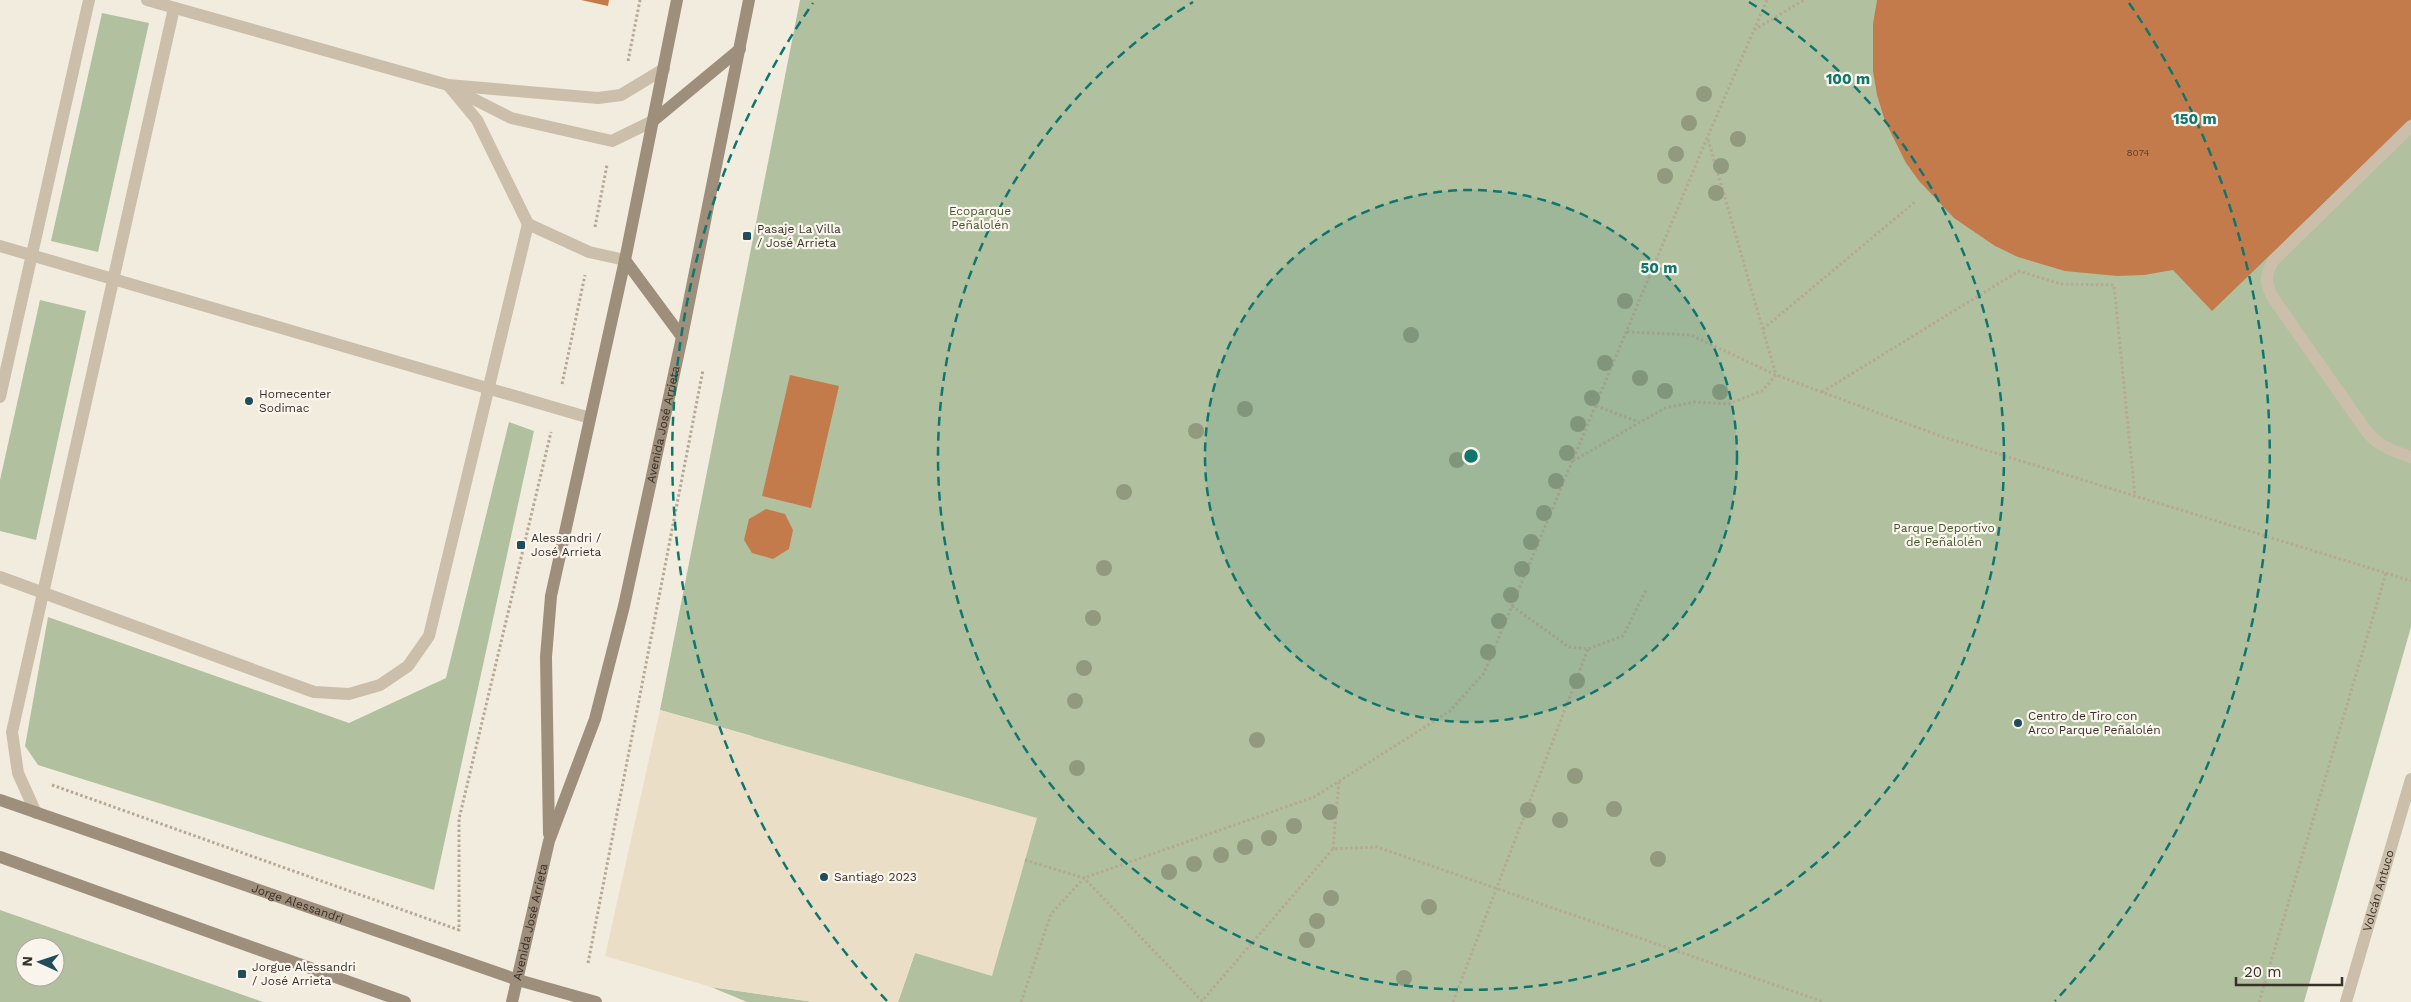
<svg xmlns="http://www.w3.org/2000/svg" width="2411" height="1002" viewBox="0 0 2411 1002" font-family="'Work Sans',sans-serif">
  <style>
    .green { fill: #b1c19f; fill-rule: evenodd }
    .plaza { fill: #eadfc6 }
    .building { fill: #c37b4c }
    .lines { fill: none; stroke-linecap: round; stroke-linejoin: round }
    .path { stroke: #b6a895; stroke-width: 3; stroke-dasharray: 2.5 2.5; stroke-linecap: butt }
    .lane { stroke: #cbbeab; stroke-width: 12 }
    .street { stroke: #cbbeab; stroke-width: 12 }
    .secondary { stroke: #9e8e7c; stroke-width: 12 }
    .tree { fill: #919a7e }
    .ring { fill: none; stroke: #0f766e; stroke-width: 2.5; stroke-dasharray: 9 6 }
    .poi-dot { fill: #204d59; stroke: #faf5ec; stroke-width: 2 }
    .labels { text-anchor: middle; stroke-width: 4.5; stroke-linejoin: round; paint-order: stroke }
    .number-label { font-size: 10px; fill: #5b4432 }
    .park-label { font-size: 12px; fill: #42562e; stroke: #faf5ec }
    .poi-label { font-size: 12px; fill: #38312a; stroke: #faf5ec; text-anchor: start }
    .street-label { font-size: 12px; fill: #38312a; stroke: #faf5ec }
    .centre { fill: #0f766e; stroke: #faf5ec; stroke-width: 2.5 }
    .ring-label { font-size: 15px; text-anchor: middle; font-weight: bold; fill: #0f766e; stroke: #faf5ec; stroke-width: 4.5; stroke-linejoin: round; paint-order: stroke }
  </style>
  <rect width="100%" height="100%" fill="#f2ecdf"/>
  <g class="green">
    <polygon points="800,0 2411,0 2411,627 2304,1002 898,1002 915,953 752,736 660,710"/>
    <polygon points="102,13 149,23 98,252 51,241"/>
    <polygon points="40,300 86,311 36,540 0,531 0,480"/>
    <polygon points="509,422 534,431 434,890 38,765 25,746 48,617 349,723 446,678"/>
    <path d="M0,910L263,1002H0ZM25,947H55V977H25Z"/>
    <polygon points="711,987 814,1002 747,1002"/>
  </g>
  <polygon class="plaza" points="660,710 1037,818 992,976 915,953 898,1002 814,1002 711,987 605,956"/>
  <g class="building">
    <polygon points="581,0 609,0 608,6"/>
    <polygon points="1877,0 2411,0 2411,119 2212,311 2173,270 2144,275 2117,276 2065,271 2018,257 1995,246 1954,218 1919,181 1906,163 1885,121 1877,95 1873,71 1873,24"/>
    <polygon points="790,375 839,386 811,508 762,496"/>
    <polygon points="766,509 785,514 793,530 789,549 773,559 752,553 744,540 749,519"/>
  </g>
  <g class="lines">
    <g class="path">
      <polyline points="1754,30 1804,0"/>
      <polyline points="628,61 640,0"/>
      <polyline points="595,227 607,165"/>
      <polyline points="1763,329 1915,202"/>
      <polyline points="1627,332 1691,335 1776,375 1943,437 2386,573 2259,1002"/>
      <polyline points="562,384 585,275"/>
      <polyline points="1822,392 2019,271 2061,284 2114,285 2135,496"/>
      <polyline points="1596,406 1639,422"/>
      <polyline points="1573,461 1665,408 1694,402 1728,404 1762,391 1776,375 1708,139"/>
      <polyline points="2386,573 2411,581"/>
      <polyline points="1512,606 1569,647 1588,649 1623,636 1647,588"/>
      <polyline points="52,785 459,930 459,819 551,432"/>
      <polyline points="1333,849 1339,781"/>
      <polyline points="1025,860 1084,878 1202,1001 1333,849 1377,847 1824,1002"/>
      <polyline points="588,963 703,370"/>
      <polyline points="1021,1002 1051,914 1084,878 1314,797 1450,711 1484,673 1707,138 1767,0"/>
      <polyline points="1453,1002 1588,649"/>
    </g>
    <g class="lane">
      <polyline points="147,0 448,85 598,98 621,95 664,69"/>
      <polyline points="448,85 477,120 528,224 589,252 625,260"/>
      <polyline points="454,89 511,118 612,141 653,121"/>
      <path d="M2411,126L2273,261C2265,276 2265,283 2273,298L2367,432C2380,447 2393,451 2411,457"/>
      <polyline points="0,246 590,418"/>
      <polyline points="0,397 89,0"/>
      <polyline points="0,577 314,692 349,694 380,685 408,666 429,636 528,224"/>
      <polyline points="36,813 18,773 12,732 174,8"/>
    </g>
    <path class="street" id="s1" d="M2346,1002L2411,779"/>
    <g class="secondary">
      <polyline points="653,121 740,49"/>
      <polyline points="625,260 682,337"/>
      <path id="s2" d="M0,800L518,980L596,1002"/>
      <polyline points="549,834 546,657 551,596 625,260 677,0"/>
      <polyline points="0,857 405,1002"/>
      <path id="s3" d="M512,1002L549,841L595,719L624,606L682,337L749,0"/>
    </g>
  </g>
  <g class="tree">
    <circle cx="1704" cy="94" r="8"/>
    <circle cx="1689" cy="123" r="8"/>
    <circle cx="1738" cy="139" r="8"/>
    <circle cx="1676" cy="154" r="8"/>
    <circle cx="1721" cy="166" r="8"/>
    <circle cx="1665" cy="176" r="8"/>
    <circle cx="1716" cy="193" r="8"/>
    <circle cx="1625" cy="301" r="8"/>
    <circle cx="1411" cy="335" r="8"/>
    <circle cx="1605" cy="363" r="8"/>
    <circle cx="1640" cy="378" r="8"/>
    <circle cx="1665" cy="391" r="8"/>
    <circle cx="1720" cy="392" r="8"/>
    <circle cx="1592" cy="398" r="8"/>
    <circle cx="1245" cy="409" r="8"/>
    <circle cx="1578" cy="424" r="8"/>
    <circle cx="1196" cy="431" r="8"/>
    <circle cx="1567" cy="453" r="8"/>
    <circle cx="1457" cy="460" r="8"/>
    <circle cx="1556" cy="481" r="8"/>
    <circle cx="1124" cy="492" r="8"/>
    <circle cx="1544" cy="513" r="8"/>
    <circle cx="1531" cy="542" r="8"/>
    <circle cx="1104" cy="568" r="8"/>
    <circle cx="1522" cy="569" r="8"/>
    <circle cx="1511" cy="595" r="8"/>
    <circle cx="1093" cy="618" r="8"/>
    <circle cx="1499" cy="621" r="8"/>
    <circle cx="1488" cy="652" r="8"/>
    <circle cx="1084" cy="668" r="8"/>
    <circle cx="1577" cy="681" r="8"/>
    <circle cx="1075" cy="701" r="8"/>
    <circle cx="1257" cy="740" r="8"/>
    <circle cx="1077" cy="768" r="8"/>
    <circle cx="1575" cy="776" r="8"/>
    <circle cx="1614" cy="809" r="8"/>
    <circle cx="1528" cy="810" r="8"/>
    <circle cx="1330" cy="812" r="8"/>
    <circle cx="1560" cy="820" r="8"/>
    <circle cx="1294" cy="826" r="8"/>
    <circle cx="1269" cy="838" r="8"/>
    <circle cx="1245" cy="847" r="8"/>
    <circle cx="1221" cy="855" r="8"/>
    <circle cx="1658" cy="859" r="8"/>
    <circle cx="1194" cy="864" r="8"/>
    <circle cx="1169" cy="872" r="8"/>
    <circle cx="1331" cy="898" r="8"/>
    <circle cx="1429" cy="907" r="8"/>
    <circle cx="1317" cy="921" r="8"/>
    <circle cx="1307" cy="940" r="8"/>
    <circle cx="1404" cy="978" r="8"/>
  </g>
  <circle cx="1471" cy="456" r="266" fill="#0f766e" fill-opacity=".12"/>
  <g class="ring">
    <circle cx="1471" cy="456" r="266"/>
    <path d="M1749 2A533 533 0 1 1 1193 2"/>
    <path d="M887 1001A799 799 0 0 1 813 3M2129 3A799 799 0 0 1 2055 1001"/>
  </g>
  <g class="poi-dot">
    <rect x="742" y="231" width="10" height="10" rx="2.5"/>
    <circle cx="249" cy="401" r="5"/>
    <rect x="516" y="540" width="10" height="10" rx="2.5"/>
    <circle cx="2018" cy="723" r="5"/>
    <circle cx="824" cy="877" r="5"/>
    <rect x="237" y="969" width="10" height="10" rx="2.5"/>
  </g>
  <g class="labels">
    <g class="number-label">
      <text x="2138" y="156">8074</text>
    </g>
    <g class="park-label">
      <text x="980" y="215">Ecoparque<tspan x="980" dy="14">Peñalolén</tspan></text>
      <text x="1944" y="532">Parque Deportivo<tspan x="1944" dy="14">de Peñalolén</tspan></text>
    </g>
    <g class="poi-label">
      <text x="757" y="233">Pasaje La Villa<tspan x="757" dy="14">/ José Arrieta</tspan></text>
      <text x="259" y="398">Homecenter<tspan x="259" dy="14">Sodimac</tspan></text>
      <text x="531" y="542">Alessandri /<tspan x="531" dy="14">José Arrieta</tspan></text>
      <text x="2028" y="720">Centro de Tiro con<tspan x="2028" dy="14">Arco Parque Peñalolén</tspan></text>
      <text x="834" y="881">Santiago 2023</text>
      <text x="252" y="971">Jorgue Alessandri<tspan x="252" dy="14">/ José Arrieta</tspan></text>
    </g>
    <g class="street-label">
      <text dy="4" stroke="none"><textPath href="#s3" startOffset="598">Avenida José Arrieta</textPath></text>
      <text dy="4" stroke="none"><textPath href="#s1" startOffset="116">Volcán Antuco</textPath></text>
      <text dy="4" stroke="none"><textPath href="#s2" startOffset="315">Jorge Alessandri</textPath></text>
      <text dy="4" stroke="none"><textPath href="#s3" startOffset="82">Avenida José Arrieta</textPath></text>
    </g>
  </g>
  <circle cx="1471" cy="456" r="8" class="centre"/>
  <g class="ring-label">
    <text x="1848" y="84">100 m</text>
    <text x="2195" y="124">150 m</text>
    <text x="1659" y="273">50 m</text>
  </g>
  <g transform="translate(40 962) rotate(273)"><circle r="24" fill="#faf5ec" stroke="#aca79e"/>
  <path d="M0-4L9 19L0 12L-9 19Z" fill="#204d59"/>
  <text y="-8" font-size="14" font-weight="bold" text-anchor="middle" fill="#38312a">N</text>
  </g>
  <path d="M2236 977v8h106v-8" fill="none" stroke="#38312a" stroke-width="2.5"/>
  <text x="2244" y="977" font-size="15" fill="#38312a" stroke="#faf5ec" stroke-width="4" paint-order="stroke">20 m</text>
</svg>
